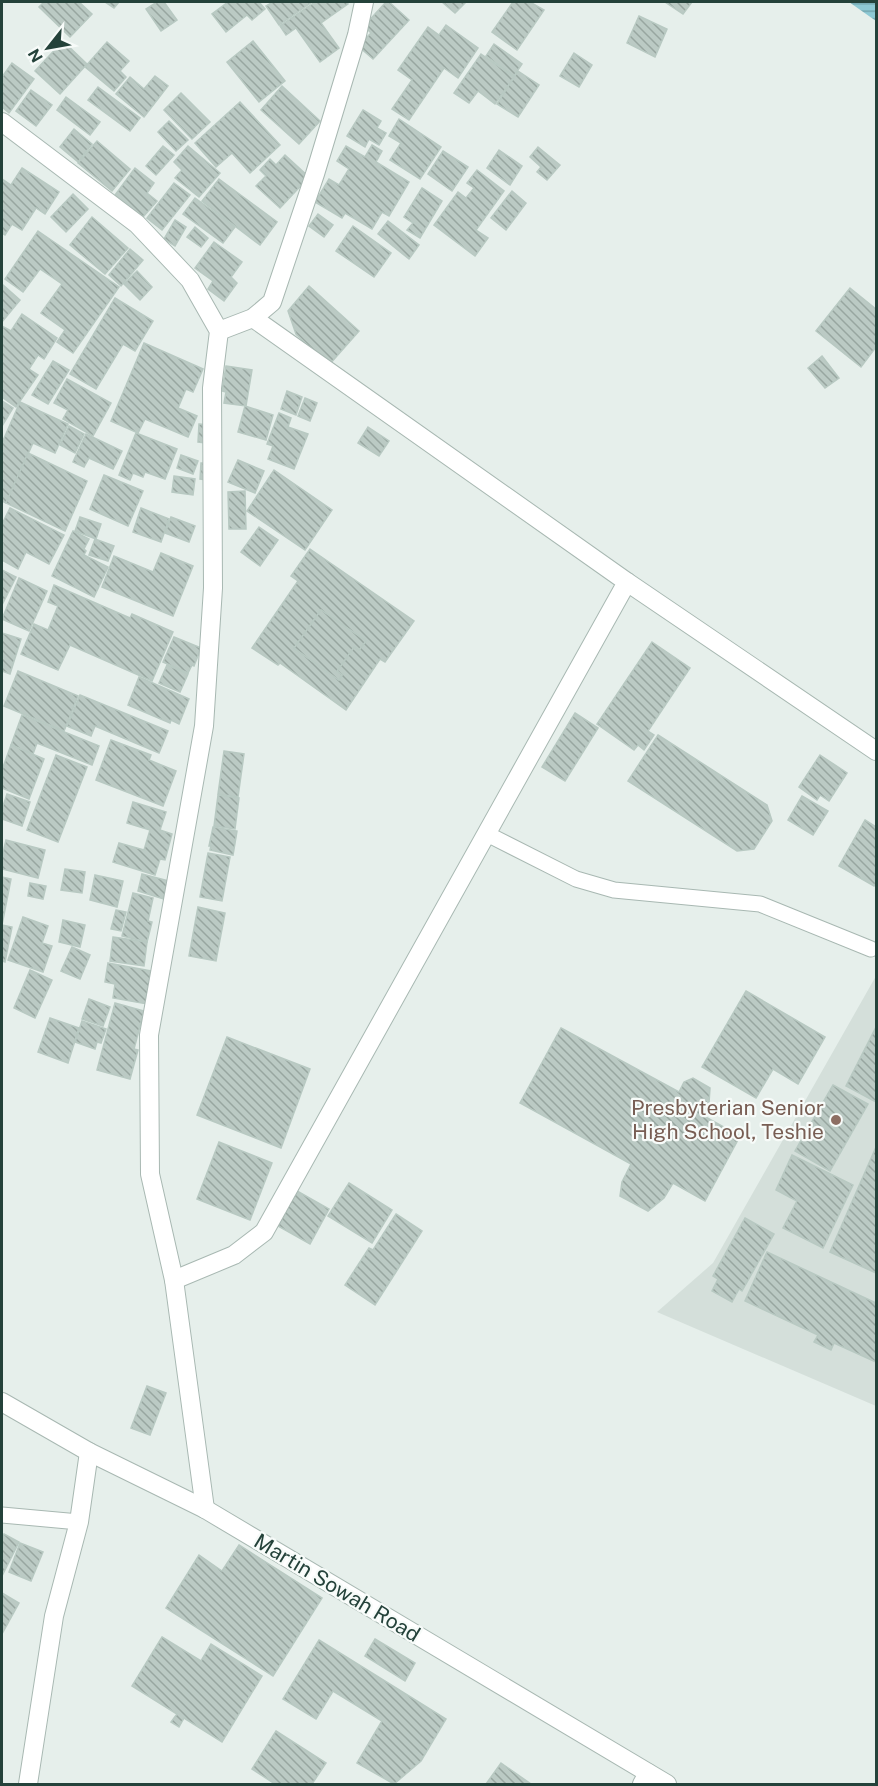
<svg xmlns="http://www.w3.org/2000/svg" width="878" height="1786" viewBox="0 0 878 1786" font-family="'Public Sans',sans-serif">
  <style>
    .built { fill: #d4dfda }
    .water { fill: url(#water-rules) }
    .building { fill: url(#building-back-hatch); stroke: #b8c9c2; stroke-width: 1.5; fill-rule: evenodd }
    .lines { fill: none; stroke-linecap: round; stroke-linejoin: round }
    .service-casing { stroke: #a8b8b2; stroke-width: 17 }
    .minor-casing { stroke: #a8b8b2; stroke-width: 20 }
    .tertiary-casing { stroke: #a8b8b2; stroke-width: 20 }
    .service { stroke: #fff; stroke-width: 15 }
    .minor { stroke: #fff; stroke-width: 18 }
    .tertiary { stroke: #fff; stroke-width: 18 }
    .education-dot { fill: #8d6e63; stroke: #f7fbf9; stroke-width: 2 }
    .labels { text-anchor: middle; stroke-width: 4.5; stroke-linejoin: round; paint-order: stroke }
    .education-label { font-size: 21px; fill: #785e54; stroke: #f7fbf9; text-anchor: end }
    .street-label { font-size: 21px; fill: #24423a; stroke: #f7fbf9 }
  </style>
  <defs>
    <pattern id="water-rules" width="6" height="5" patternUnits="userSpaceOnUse" patternTransform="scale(1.5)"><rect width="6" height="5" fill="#8ec9d4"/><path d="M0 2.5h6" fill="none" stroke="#74a5ad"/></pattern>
    <pattern id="building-back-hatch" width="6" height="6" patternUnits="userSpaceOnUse" patternTransform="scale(1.5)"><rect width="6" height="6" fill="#bbcac4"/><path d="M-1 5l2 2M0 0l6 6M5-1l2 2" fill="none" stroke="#98a6a0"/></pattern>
  </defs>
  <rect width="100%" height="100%" fill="#e6efeb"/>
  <polygon class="built" points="876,976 876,1406 657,1312 713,1263"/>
  <polygon class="water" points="849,2 876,2 876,21"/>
  <g class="building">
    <polygon points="44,2 79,2 92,14 70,37 39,7"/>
    <polygon points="105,2 119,2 114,8"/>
    <polygon points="157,2 164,2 177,20 161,31 146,9"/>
    <polygon points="228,2 259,2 265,9 252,20 247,15 226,32 212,14"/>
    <polygon points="273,2 312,2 279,25 266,6"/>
    <polygon points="315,2 346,2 348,4 321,23 339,48 320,62 296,28 286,35 280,26"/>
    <polygon points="386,2 389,2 409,20 373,59 358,46 371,33 364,26"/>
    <polygon points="442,2 466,2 455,13"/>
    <polygon points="513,2 530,2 544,10 517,50 492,32"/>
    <polygon points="665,2 692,2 683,14"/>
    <polygon points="639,16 667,29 655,57 627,43"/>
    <polygon points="446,25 478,48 458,78 444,68 409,120 392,109 412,80 398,70 428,27 439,35"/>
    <polygon points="63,41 87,64 60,94 35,71"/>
    <polygon points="253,41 285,81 259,102 227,62"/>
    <polygon points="107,42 129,61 120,71 126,77 114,91 85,67"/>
    <polygon points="494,44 522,64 514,76 486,56"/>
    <polygon points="574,53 592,65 579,87 560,76"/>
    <polygon points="481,54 514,77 495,104 478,91 469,103 454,93"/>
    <polygon points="12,63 34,79 9,113 2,107 2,77"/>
    <polygon points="518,71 539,85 518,117 497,104"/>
    <polygon points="155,76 168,86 144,117 116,94 130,77 144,89"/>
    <polygon points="282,86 320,121 299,144 261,110"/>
    <polygon points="98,87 140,118 130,131 88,100"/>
    <polygon points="31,90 52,105 36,126 16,111"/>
    <polygon points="181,93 210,122 192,139 164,110"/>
    <polygon points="66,97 100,122 90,135 57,110"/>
    <polygon points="240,102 280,145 250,173 232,153 216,167 195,143"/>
    <polygon points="363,110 381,121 377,128 386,133 379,145 369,139 365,147 347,136"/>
    <polygon points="399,119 441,147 420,179 390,160 401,143 389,136"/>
    <polygon points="169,121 188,140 176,151 158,132"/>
    <polygon points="74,129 92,144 78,162 60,147"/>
    <polygon points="97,141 130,169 112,191 78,163"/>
    <polygon points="372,145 382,151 376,162 409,182 389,216 382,212 372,229 345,213 342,218 315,202 329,179 339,185 349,169 337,161 346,146 365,157"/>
    <polygon points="163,146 174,155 156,175 146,166"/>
    <polygon points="188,146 220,173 199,197 175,178 182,170 174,162"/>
    <polygon points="538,147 560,165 547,180 537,172 541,167 530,157"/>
    <polygon points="499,150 522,166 510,185 487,168"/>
    <polygon points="443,151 468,167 452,191 428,174"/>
    <polygon points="285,155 309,177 280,208 256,186 266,176 260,170 270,159 276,165"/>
    <polygon points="22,168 59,192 45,214 36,208 22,230 12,224 5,235 2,233 2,179 11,185"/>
    <polygon points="135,168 154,183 147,193 157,201 143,217 115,195"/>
    <polygon points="477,170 504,191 476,230 488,238 475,256 434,225 458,192 466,198 474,188 467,183"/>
    <polygon points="219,179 277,222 260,245 202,201"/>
    <polygon points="174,183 190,195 162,230 147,218"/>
    <polygon points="422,188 442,201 420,238 407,230 413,223 404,217"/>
    <polygon points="512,191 526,203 506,230 491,218"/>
    <polygon points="73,194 88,209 66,232 51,217"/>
    <polygon points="195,198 235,227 223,243 183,214"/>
    <polygon points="318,214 333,225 324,237 309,226"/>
    <polygon points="92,217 128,248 105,274 70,245"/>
    <polygon points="175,220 186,227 175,246 164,239"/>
    <polygon points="388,221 419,245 409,259 378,234"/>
    <polygon points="353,226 391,253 374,277 336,251"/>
    <polygon points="195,227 208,238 201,247 187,237"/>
    <polygon points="38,231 119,287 73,353 57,342 65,330 41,313 62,284 40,269 23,292 5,279"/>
    <polygon points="214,242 242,262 231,277 237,283 224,301 208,289 213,281 195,268"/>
    <polygon points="130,249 143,260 121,286 109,275"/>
    <polygon points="137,271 152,287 140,300 124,284"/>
    <polygon points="2,284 20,300 2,322"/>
    <polygon points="309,286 359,331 329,365 296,334 288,311"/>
    <polygon points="850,288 876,309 876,347 861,367 816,331"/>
    <polygon points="115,298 153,321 135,351 123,344 96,389 70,374"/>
    <polygon points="22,314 57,338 44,359 38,355 29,369 38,375 16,407 2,397 2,326 11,331"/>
    <polygon points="144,343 203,369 193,392 186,389 178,408 197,416 188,437 145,419 138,433 111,421"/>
    <polygon points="822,356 839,378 825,388 808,368"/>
    <polygon points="53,361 69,370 48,404 32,395"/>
    <polygon points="226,366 252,370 246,406 224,403 226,392 222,391"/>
    <polygon points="67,379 111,403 93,436 63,419 68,410 54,403"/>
    <polygon points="287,391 302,397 296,415 281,409"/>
    <polygon points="305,398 317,403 310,421 298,416"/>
    <polygon points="2,401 13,408 2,426"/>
    <polygon points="20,402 68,424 55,453 33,443 6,503 2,501 2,443"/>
    <polygon points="245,406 273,415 266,440 238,432"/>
    <polygon points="279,413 291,418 288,427 308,434 294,469 268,459 273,446 267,444"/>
    <polygon points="199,424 208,425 206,443 198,442"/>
    <polygon points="69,426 84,434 75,453 60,445"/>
    <polygon points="368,427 389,441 379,456 358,443"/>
    <polygon points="136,433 177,449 165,479 145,472 143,477 133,473 130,480 119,475"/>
    <polygon points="86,434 122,451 113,469 89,458 84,467 73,462"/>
    <polygon points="28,453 87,481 65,531 6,503"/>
    <polygon points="181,455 198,461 193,474 177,468"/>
    <polygon points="238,460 264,471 255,493 228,482"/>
    <polygon points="201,463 208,463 207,480 200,479"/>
    <polygon points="274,470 332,510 305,550 247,511"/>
    <polygon points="104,475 143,491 128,526 90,509"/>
    <polygon points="174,476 195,479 193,495 172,492"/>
    <polygon points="245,491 246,529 229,529 228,492"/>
    <polygon points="10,508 64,535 49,564 26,552 18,569 2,560 3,544 2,543 2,524"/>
    <polygon points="141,508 169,519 161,542 133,532"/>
    <polygon points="80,517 101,524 96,539 75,531"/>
    <polygon points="171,517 195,526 189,542 165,533"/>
    <polygon points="259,527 278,540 260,566 241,552"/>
    <polygon points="73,531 89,539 84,549 86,551 84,555 108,567 94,597 52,576"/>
    <polygon points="95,539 114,546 108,561 89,555"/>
    <path d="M310,549L414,621L385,662L380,659L346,710L280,663L278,665L252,648L298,581L291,576ZM321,610L366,641L359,650L354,647L337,671L342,675L339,680L294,648Z"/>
    <polygon points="161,553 193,566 173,616 102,587 114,556 153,572"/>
    <polygon points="2,570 16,577 2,605"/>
    <polygon points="19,578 47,591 29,631 2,619"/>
    <polygon points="54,585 130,618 132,614 173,632 152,681 70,645 58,670 21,654 34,624 48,630 58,606 48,602"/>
    <polygon points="321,610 366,641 359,650 354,647 337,671 342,675 339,680 294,648"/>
    <polygon points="2,633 21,639 10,674 2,671"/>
    <polygon points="174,637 201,648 194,666 192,665 188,673 163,662"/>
    <polygon points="652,642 690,668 648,731 654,735 644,750 638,745 634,750 597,724"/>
    <polygon points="167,665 188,674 180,692 159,683"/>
    <polygon points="18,671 78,696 64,731 4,706"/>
    <polygon points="139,677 189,699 179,724 171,720 170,723 128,705"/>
    <polygon points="80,695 168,731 159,753 95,726 91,736 67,726"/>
    <polygon points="575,713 598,728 565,781 542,767"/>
    <polygon points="22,715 99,746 92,765 37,743 33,754 11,745"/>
    <polygon points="658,735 767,805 772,821 754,849 737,851 628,781"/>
    <polygon points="111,740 151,755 149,760 176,771 163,806 96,780"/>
    <polygon points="11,745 44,759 29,799 2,788 2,770"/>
    <polygon points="224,751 244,754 238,797 218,794"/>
    <polygon points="56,755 87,767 58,842 27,830"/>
    <polygon points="820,755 847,773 829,801 820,795 817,800 799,787"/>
    <polygon points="7,794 30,802 22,826 2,819 2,809"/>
    <polygon points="218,795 239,798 235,829 214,826"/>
    <polygon points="802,796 828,811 813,835 788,820"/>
    <polygon points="133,802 166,812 160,830 172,834 165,860 160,859 155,875 113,862 119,843 144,850 150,830 127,823"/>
    <polygon points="865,820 876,827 876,883 874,886 839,866"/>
    <polygon points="213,827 237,831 233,855 210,850 211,846 209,846"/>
    <polygon points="6,840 45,850 38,878 2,869 2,857"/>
    <polygon points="208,853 230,857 222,901 200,897"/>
    <polygon points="65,869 85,872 82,893 61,890"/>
    <polygon points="142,874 169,881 164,899 138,891"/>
    <polygon points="95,875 123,881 117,907 90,900"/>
    <polygon points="2,877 11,879 2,925 12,927 5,962 2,961"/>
    <polygon points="30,883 46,886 43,899 28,896"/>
    <polygon points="133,893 153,898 148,921 152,922 147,942 122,936"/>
    <polygon points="198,907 225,913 216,961 189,956"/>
    <polygon points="116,910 126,912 121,931 111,929"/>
    <polygon points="23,917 48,926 42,943 52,946 43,972 8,960"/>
    <polygon points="63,920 85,925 80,947 59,942"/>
    <polygon points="113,937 147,942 144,966 110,961"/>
    <polygon points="72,947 90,955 80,979 61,971"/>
    <polygon points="108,963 152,971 147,1004 113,998 115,984 105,982"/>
    <polygon points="30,970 52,980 35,1018 14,1008"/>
    <polygon points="746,991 825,1037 798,1084 773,1069 756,1098 702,1067"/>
    <polygon points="89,999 110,1007 103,1026 82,1019"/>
    <polygon points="115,1003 144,1011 134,1049 138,1050 130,1079 97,1070"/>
    <polygon points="50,1018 79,1028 68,1063 38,1052"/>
    <polygon points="82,1021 106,1029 101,1043 97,1042 95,1049 75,1042"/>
    <polygon points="876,1027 876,1102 846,1086"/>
    <polygon points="561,1028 679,1092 684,1082 693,1078 710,1088 709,1103 702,1115 740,1136 705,1201 673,1183 664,1198 648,1211 620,1196 622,1182 631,1164 520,1103"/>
    <polygon points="227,1037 310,1069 281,1148 197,1115"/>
    <polygon points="833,1085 868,1104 830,1171 795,1151"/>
    <polygon points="219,1142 272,1163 250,1220 197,1199"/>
    <polygon points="876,1147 876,1273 830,1252"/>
    <polygon points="792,1155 853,1185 823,1248 783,1228 797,1201 776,1190"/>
    <polygon points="349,1183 392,1210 372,1243 328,1216"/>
    <polygon points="297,1191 329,1209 310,1244 278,1226"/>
    <polygon points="396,1214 422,1231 375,1305 345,1285 369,1248 373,1250"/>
    <polygon points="745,1218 774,1234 742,1291 739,1289 732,1302 712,1291 718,1279 713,1276"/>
    <polygon points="767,1252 876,1303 876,1362 834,1343 831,1350 814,1342 818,1335 745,1301"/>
    <polygon points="147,1386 166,1393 150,1435 131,1428"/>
    <polygon points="4,1534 19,1542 2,1576 2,1538"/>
    <polygon points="20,1543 43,1552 31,1581 9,1572"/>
    <polygon points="239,1545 322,1598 273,1676 166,1608 199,1555 222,1571"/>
    <polygon points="2,1593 19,1603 2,1634"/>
    <polygon points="162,1637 201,1661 211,1644 262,1676 222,1742 184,1718 179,1727 171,1722 177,1714 132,1686"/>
    <polygon points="375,1639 415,1663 405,1681 365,1656"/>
    <polygon points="319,1640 446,1719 421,1761 394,1784 357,1763 382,1721 333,1691 316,1719 283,1699"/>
    <polygon points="276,1731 326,1763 312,1784 275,1784 252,1769"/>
    <polygon points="501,1763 531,1784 486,1784"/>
  </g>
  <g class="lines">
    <g class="service-casing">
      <g id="service">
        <polyline points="487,834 576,879 614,890 760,904 871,949"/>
        <polyline points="2,1515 79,1522"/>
      </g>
    </g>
    <g class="minor-casing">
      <g id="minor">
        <polyline points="2,122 137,224 190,280 219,331 212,388 213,588 204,726 149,1035 150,1174 174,1280 205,1509"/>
        <polyline points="219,331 253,318 272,302 315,174 357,35 364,2"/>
        <polyline points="627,582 876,751"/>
        <polyline points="174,1280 234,1255 264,1232 627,582 253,318"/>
        <polyline points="28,1784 54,1616 79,1522 89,1452"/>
        <polyline points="642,1784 648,1773"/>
      </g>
    </g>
    <g class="tertiary-casing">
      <polyline id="tertiary" points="2,1402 89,1452 205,1509 667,1784"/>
    </g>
    <use href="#service" class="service"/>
    <use href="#minor" class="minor"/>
    <use href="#tertiary" class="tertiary"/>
  </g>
  <circle class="education-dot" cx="836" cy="1120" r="6"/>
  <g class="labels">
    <g class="education-label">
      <text x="824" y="1115">Presbyterian Senior<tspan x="824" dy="24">High School, Teshie</tspan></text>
    </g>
    <g class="street-label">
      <text transform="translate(337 1588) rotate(31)" y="7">Martin Sowah Road</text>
    </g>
  </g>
  <rect width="878" height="1786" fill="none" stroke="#24423a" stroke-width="6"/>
  <g transform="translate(48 48) rotate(239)" stroke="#f7fbf9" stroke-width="4.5" paint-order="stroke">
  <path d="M0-4.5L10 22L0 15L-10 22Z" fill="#24423a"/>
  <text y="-9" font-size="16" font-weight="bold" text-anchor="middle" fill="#24423a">N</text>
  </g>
</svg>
